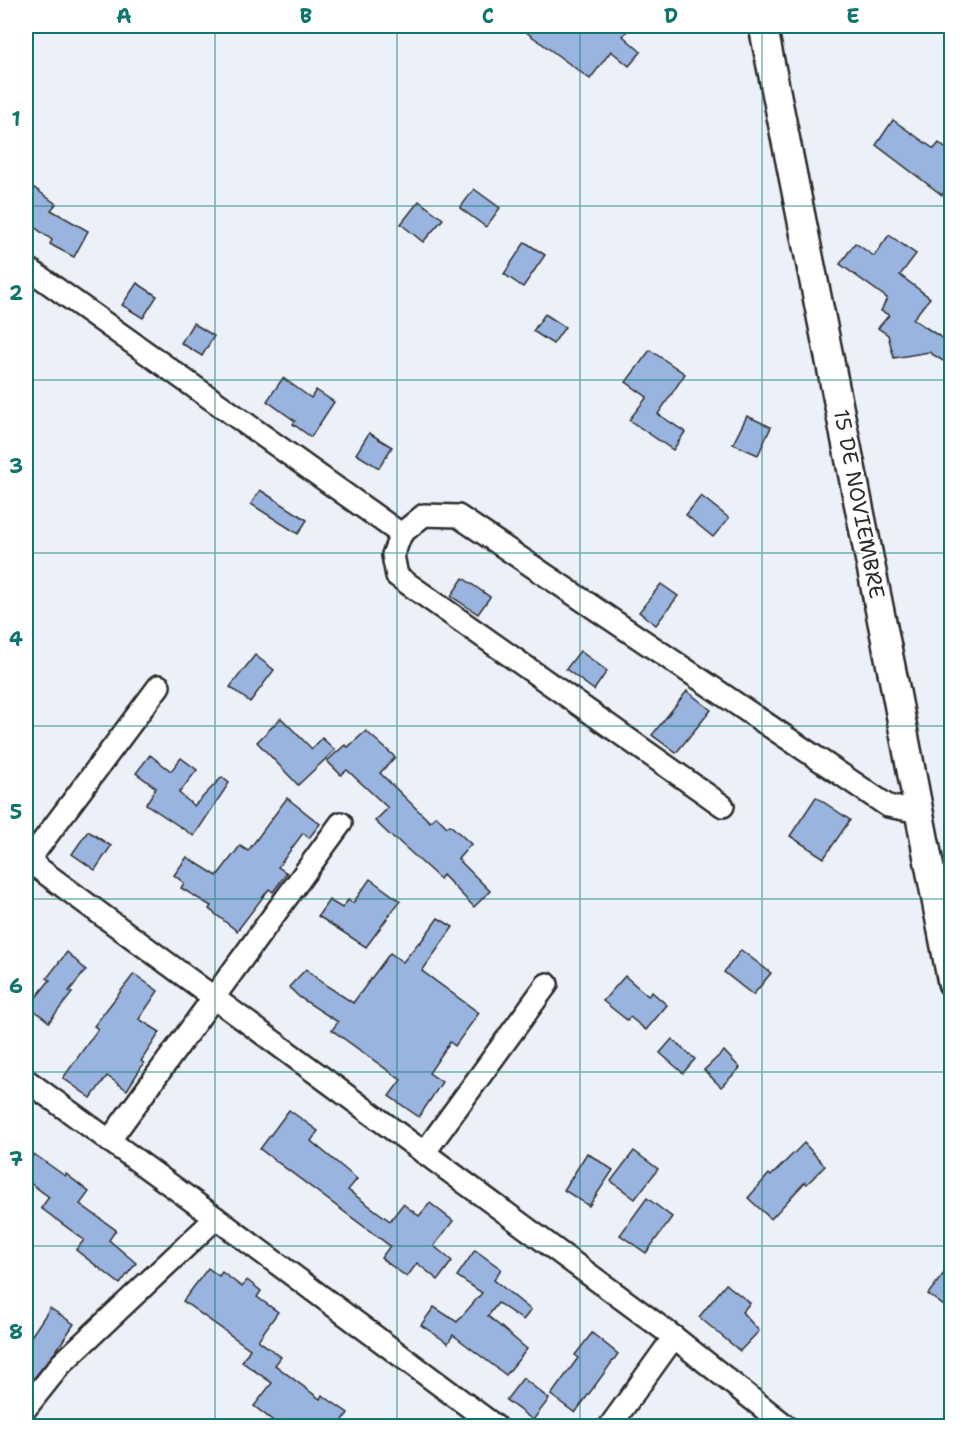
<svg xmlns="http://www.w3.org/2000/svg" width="977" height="1452" viewBox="0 0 977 1452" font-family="'Shantell Sans',sans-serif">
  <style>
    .building { fill: #9ab4e0; stroke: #2b2b2b; stroke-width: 1.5 }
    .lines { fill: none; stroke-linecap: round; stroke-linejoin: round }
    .minor-casing { stroke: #2b2b2b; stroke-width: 26 }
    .tertiary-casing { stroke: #2b2b2b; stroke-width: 32 }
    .minor { stroke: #fff; stroke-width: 21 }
    .tertiary { stroke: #fff; stroke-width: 27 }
    .grid { fill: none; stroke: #0f766e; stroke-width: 1.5; stroke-opacity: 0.55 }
    .labels { text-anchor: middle; stroke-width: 5; stroke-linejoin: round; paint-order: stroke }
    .street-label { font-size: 21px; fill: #2b2b2b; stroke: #fff }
    .neatline { fill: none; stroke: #0f766e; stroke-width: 2 }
    .grid-label { font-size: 20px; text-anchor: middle; font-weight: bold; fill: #0f766e }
  </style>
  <rect width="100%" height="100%" fill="#ebf0f9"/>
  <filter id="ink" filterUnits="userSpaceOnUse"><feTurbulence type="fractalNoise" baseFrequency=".0167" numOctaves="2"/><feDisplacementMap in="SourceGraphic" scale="12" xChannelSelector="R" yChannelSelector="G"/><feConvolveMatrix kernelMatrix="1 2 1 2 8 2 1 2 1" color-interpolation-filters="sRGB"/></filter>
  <g filter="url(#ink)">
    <g class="building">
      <polygon points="518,26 631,26 623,36 641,52 629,66 611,51 590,79"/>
      <polygon points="893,120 934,149 939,143 951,153 951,184 942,195 876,145"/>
      <polygon points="33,187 56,204 51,210 88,231 74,257 55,247 50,244 52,240 26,221 26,198"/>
      <polygon points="474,189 500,208 486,227 460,208"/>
      <polygon points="419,201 443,219 423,242 401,224"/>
      <polygon points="889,235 916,254 900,275 930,298 913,319 951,344 951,366 929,352 894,358 888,335 878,328 889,315 881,311 887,298 840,264 855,243 874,256"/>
      <polygon points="525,242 545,255 523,287 504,274"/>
      <polygon points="137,283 157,296 143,318 122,305"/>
      <polygon points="545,314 565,327 553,344 533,331"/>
      <polygon points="193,323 214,336 202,356 181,343"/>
      <polygon points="650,350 685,374 658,414 685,432 673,450 629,420 647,397 626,382"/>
      <polygon points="283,378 311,398 316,390 334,402 311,437 293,424 295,421 267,401"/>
      <polygon points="747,416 771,427 758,455 733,444"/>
      <polygon points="369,433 392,447 379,468 356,454"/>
      <polygon points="260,490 307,520 298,534 251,504"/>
      <polygon points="701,496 729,518 713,537 686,515"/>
      <polygon points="463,578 490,597 478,614 451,596"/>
      <polygon points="661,584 678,596 656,625 639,612"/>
      <polygon points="580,651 607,671 594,690 566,669"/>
      <polygon points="255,655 274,670 250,702 230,687"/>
      <polygon points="687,691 711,710 676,753 652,735"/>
      <polygon points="281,718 312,749 322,738 335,750 298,785 257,742"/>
      <polygon points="366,731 395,757 380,773 430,822 436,816 447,827 450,825 471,844 458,859 490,891 474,907 443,875 440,879 395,838 394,839 375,821 388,808 347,770 341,775 327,761 345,745 348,747"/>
      <polygon points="150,755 171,771 181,758 197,770 179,793 194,806 222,777 229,783 194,836 146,804 156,788 136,773"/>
      <polygon points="816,797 850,820 824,858 790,836"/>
      <polygon points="287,798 320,824 309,838 303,833 278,867 287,873 273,892 269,889 237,931 209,909 211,906 181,888 184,883 174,875 187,857 217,876 240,846 248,851"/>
      <polygon points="88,831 111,846 95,870 72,854"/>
      <polygon points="370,879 400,901 366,947 318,916 329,900 342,908 348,900 353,903"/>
      <polygon points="438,918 453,927 422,971 479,1013 455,1046 450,1042 429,1073 442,1082 419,1117 389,1096 401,1080 332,1030 338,1022 299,997 289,987 306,969 321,982 353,1003 390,953 403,962 419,942 420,943"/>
      <polygon points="741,950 771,973 753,995 724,972"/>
      <polygon points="67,952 86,970 69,991 72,993 49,1022 29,1006 50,980 47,978"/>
      <polygon points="134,974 158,991 139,1019 160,1032 141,1061 144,1063 127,1090 107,1076 91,1098 63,1078 98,1029 94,1026"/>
      <polygon points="625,976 648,996 652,992 667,1005 646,1030 630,1017 627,1020 603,1001"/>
      <polygon points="672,1039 695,1059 683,1073 660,1053"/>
      <polygon points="724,1051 740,1068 721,1087 704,1070"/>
      <polygon points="289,1110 318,1131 311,1141 357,1179 348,1190 390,1221 403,1204 419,1216 430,1203 453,1221 434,1246 452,1261 438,1280 417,1263 407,1277 381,1258 390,1246 260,1149"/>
      <polygon points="804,1143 825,1166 807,1184 805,1182 771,1219 748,1198 769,1174 771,1176"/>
      <polygon points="634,1151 658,1169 635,1199 611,1181"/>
      <polygon points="587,1153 613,1170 589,1206 564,1190"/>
      <polygon points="34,1154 65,1176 66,1174 89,1192 80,1204 116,1230 109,1240 136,1263 120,1284 76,1250 84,1240 41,1208 49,1197 26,1180 26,1167"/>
      <polygon points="647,1198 672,1217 646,1253 620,1235"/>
      <polygon points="475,1250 501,1269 494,1280 531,1310 523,1320 498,1303 488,1316 527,1349 506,1375 453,1335 448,1343 421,1325 434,1307 457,1322 482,1293 457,1276"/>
      <polygon points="951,1264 951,1311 928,1294"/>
      <polygon points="208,1268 219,1276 222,1272 242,1287 247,1280 261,1291 257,1297 278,1312 258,1340 281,1357 275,1365 320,1399 322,1395 348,1413 339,1426 280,1426 254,1406 272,1383 242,1362 250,1349 183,1301"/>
      <polygon points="726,1284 750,1303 742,1312 759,1331 740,1351 699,1317"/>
      <polygon points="50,1308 74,1324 56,1351 26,1388 26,1344"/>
      <polygon points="592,1333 618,1354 575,1413 551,1395 578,1358 575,1355"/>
      <polygon points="523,1378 549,1399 533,1420 506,1400"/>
    </g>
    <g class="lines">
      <g class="minor-casing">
        <g id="minor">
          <polyline points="26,267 401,534"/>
          <polyline points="723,806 397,576 393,555 401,534 424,515 458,516 888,806 919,812"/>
          <polyline points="26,859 674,1337 786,1426"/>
          <polyline points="28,861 159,686"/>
          <polyline points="26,1080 216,1218 495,1426"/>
          <polyline points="109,1141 341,823"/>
          <polyline points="424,1153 547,984"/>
          <polyline points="26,1408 61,1364 216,1218"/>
          <polyline points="610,1426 674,1337"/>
        </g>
      </g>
      <g class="tertiary-casing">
        <polyline id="tertiary" points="763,26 895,687 952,983"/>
      </g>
      <use href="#minor" class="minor"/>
      <use href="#tertiary" class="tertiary"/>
    </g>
  </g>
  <path class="grid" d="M215,26V1426M397,26V1426M580,26V1426M762,26V1426M26,206H952M26,380H952M26,553H952M26,726H952M26,899H952M26,1072H952M26,1246H952"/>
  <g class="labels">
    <g class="street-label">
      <text transform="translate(859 504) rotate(79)" y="7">15 DE NOVIEMBRE</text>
    </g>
  </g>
  <rect width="977" height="1452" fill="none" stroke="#fff" stroke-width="66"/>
  <rect x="33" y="33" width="911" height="1386" class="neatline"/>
  <g class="grid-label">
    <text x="124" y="23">A</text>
    <text x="306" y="23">B</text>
    <text x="488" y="23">C</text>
    <text x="671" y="23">D</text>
    <text x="853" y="23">E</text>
    <text x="16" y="126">1</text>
    <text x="16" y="300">2</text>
    <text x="16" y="473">3</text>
    <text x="16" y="646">4</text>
    <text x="16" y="819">5</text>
    <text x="16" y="993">6</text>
    <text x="16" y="1166">7</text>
    <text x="16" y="1339">8</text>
  </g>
</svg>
